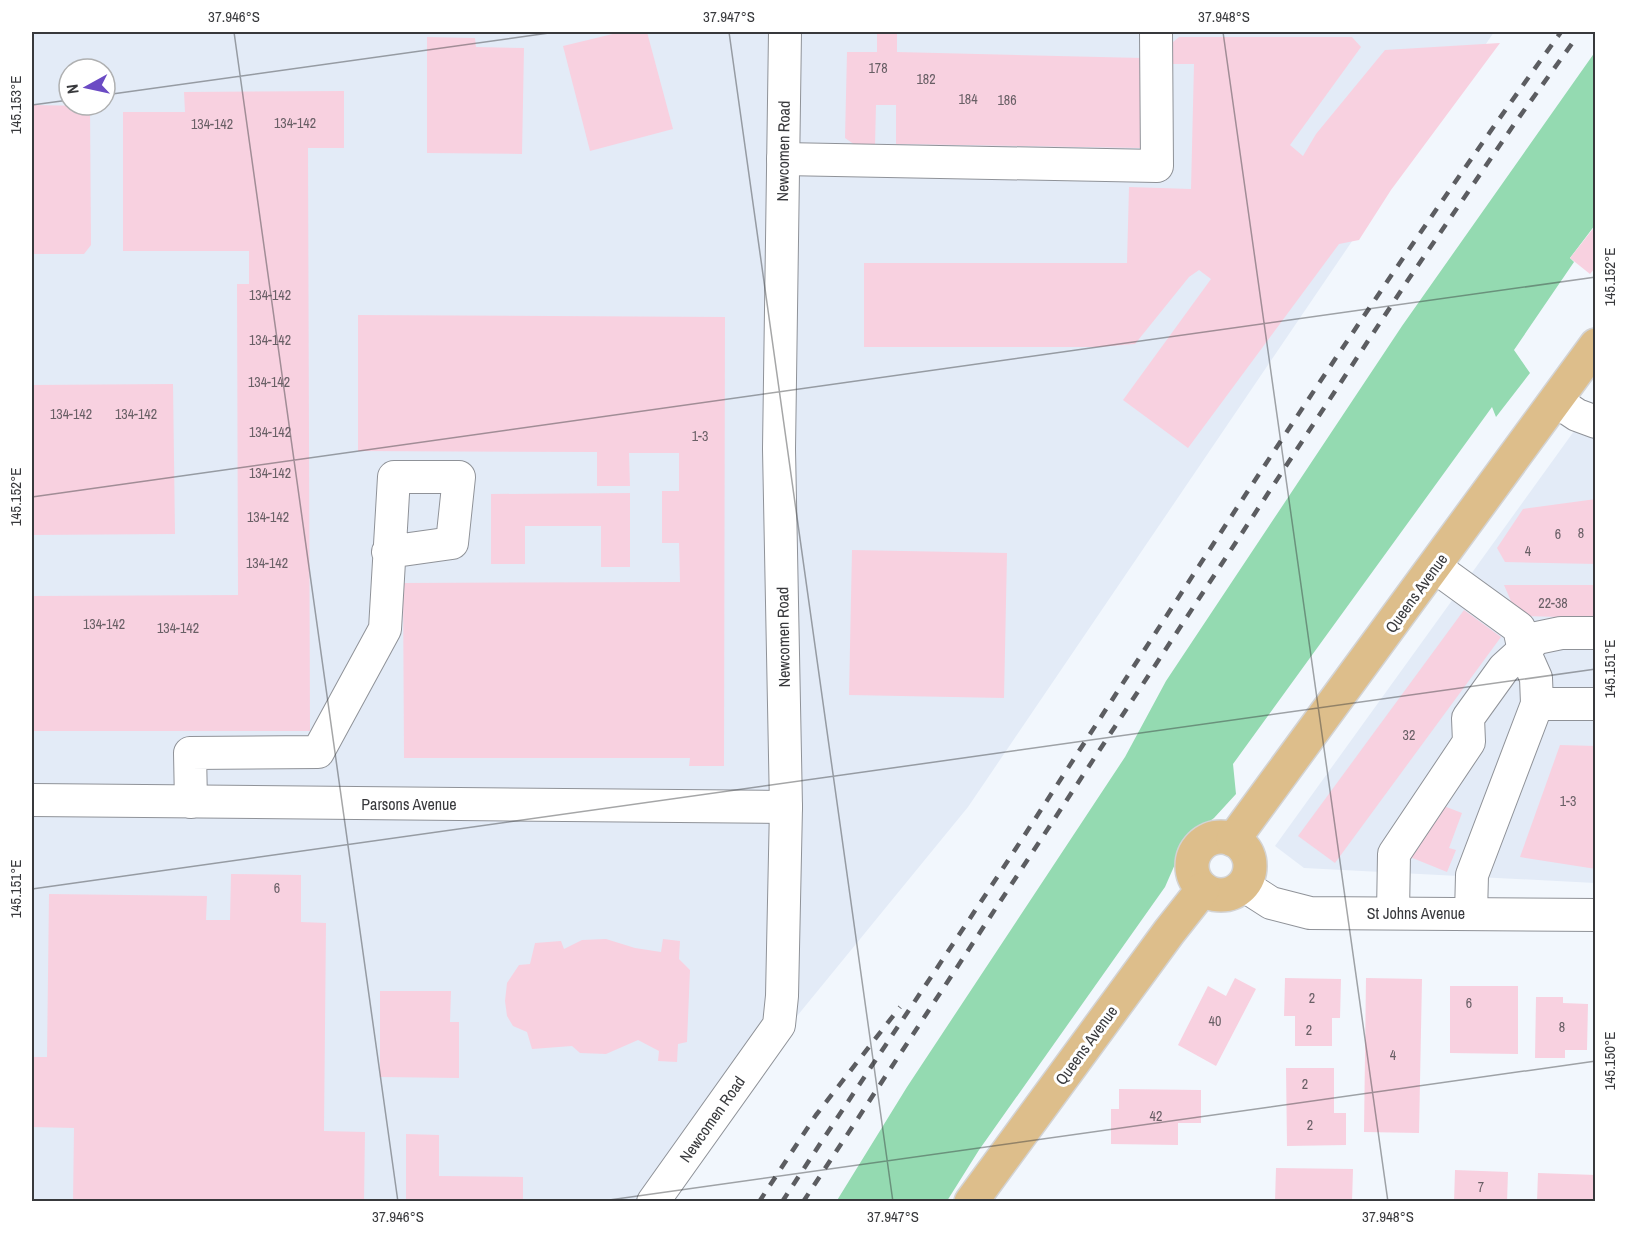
<svg xmlns="http://www.w3.org/2000/svg" width="1627" height="1233" viewBox="0 0 1627 1233" font-family="'Archivo Narrow',sans-serif">
  <style>
    .built { fill: #e3ebf7; fill-rule: evenodd }
    .green { fill: #94dab1 }
    .building { fill: #f8d1e0 }
    .lines { fill: none; stroke-linecap: round; stroke-linejoin: round }
    .minor-casing { stroke: #8f9298; stroke-width: 34 }
    .major-casing { stroke: #d3d3d4; stroke-width: 36 }
    .minor { stroke: #fff; stroke-width: 32 }
    .major { stroke: #ddbe8b; stroke-width: 33 }
    .rail { stroke: #5c5d61; stroke-width: 4.5; stroke-dasharray: 10 10; stroke-linecap: butt }
    .ticks { fill: none; stroke: #38393c; stroke-width: 1.5; stroke-opacity: 0.45 }
    .labels { text-anchor: middle; stroke-width: 6; stroke-linejoin: round; paint-order: stroke }
    .number-label { font-size: 14px; fill: #685f65 }
    .street-label { font-size: 16px; fill: #38393c; stroke: #fff }
    .neatline { fill: none; stroke: #38393c; stroke-width: 2 }
    .ticks-label { font-size: 15px; text-anchor: middle; fill: #38393c }
  </style>
  <rect width="100%" height="100%" fill="#f2f7fd"/>
  <g class="built">
    <path d="M32,32H1494L968,807L645,1202L32,1201ZM69,69H105V105H69Z"/>
    <polygon points="1595,402 1595,883 1304,868 1275,846"/>
  </g>
  <polygon class="green" points="1595,52 1595,225 1570,258 1574,262 1514,350 1530,373 1496,417 1492,407 1233,764 1236,794 1214,818 1186,839 1165,887 979,1150 947,1201 836,1202 907,1087 1125,757 1166,681 1402,326"/>
  <g class="building">
    <polygon points="621,32 647,32 673,129 590,151 563,46"/>
    <polygon points="877,32 897,32 897,52 1142,58 1142,148 896,144 896,105 876,105 875,145 855,145 845,138 847,52 877,52"/>
    <polygon points="427,37 475,38 476,47 524,48 522,154 427,153"/>
    <polygon points="1179,37 1352,37 1361,47 1290,145 1303,156 1316,134 1385,50 1500,43 1391,190 1359,240 1339,244 1188,448 1123,400 1211,279 1199,270 1189,277 1135,344 1097,347 864,347 864,263 1127,263 1129,187 1191,189 1194,64 1172,64 1172,43"/>
    <polygon points="344,91 344,148 308,148 310,731 32,731 32,596 238,595 237,284 249,284 249,251 123,251 123,112 185,112 184,92"/>
    <polygon points="32,105 90,106 91,245 84,254 32,254"/>
    <polygon points="1596,225 1596,267 1590,274 1570,258"/>
    <polygon points="358,315 725,317 724,766 689,766 690,758 404,758 403,583 680,582 679,543 662,543 662,491 679,491 679,453 629,453 630,486 597,486 597,452 358,451"/>
    <polygon points="173,384 175,534 32,535 32,385"/>
    <polygon points="630,493 630,567 601,567 601,526 525,526 525,564 491,564 491,494"/>
    <polygon points="1596,499 1596,564 1505,562 1497,548 1523,509"/>
    <polygon points="852,550 1007,553 1004,698 849,695"/>
    <polygon points="1504,585 1596,585 1596,618 1524,616 1514,608"/>
    <polygon points="1464,610 1501,637 1335,863 1298,836"/>
    <polygon points="1560,745 1596,746 1596,869 1520,857"/>
    <polygon points="1436,803 1462,813 1449,848 1456,850 1447,872 1410,857"/>
    <polygon points="231,874 301,875 301,922 326,923 324,1131 365,1132 364,1202 73,1202 74,1128 32,1127 32,1057 47,1057 49,894 207,896 206,920 230,920"/>
    <polygon points="606,939 635,948 661,952 663,939 680,941 679,959 690,970 687,1042 678,1044 677,1062 658,1061 659,1051 638,1040 606,1054 580,1053 572,1046 532,1049 527,1032 513,1026 507,1016 505,1001 507,983 519,965 530,964 535,943 561,941 564,949 582,940"/>
    <polygon points="1235,978 1256,989 1216,1066 1178,1045 1208,986 1226,996"/>
    <polygon points="1285,978 1341,979 1340,1018 1332,1018 1332,1046 1295,1046 1295,1016 1284,1016"/>
    <polygon points="1366,978 1422,979 1419,1133 1364,1132"/>
    <polygon points="1450,986 1518,986 1518,1054 1450,1053"/>
    <polygon points="380,991 451,991 450,1022 459,1022 459,1078 380,1077"/>
    <polygon points="1536,997 1563,997 1563,1003 1588,1004 1587,1050 1565,1050 1565,1058 1535,1058"/>
    <polygon points="1286,1068 1334,1068 1334,1113 1346,1113 1346,1145 1287,1146"/>
    <polygon points="1119,1089 1201,1090 1201,1123 1178,1123 1178,1145 1111,1144 1111,1109 1119,1109"/>
    <polygon points="406,1134 439,1135 439,1176 523,1177 523,1202 406,1202"/>
    <polygon points="1276,1168 1353,1169 1352,1202 1275,1202"/>
    <polygon points="1455,1170 1508,1172 1507,1202 1454,1202"/>
    <polygon points="1538,1173 1596,1175 1596,1202 1537,1202"/>
  </g>
  <g class="lines">
    <g class="minor-casing">
      <g id="minor">
        <polyline points="783,159 1157,166 1156,32"/>
        <polyline points="1556,401 1577,415 1596,422"/>
        <polyline points="1435,567 1519,628 1524,651 1536,678 1537,704 1472,875 1471,914"/>
        <polyline points="1537,704 1596,704"/>
        <polyline points="32,800 786,807"/>
        <polyline points="191,802 190,753 318,752 385,629 394,477 459,477 452,543 388,552"/>
        <polyline points="1243,885 1271,903 1310,913 1596,915"/>
        <polyline points="1393,913 1394,854 1469,742 1468,718 1504,668 1537,638 1561,633 1596,633"/>
        <polyline points="653,1202 779,1025 782,996 786,807 779,449 785,32"/>
      </g>
    </g>
    <g class="major-casing">
      <g id="major">
        <circle cx="1221" cy="866" r="29"/>
        <polyline points="1233,840 1596,345"/>
        <polyline points="971,1202 1169,932 1203,889"/>
      </g>
    </g>
    <use href="#minor" class="minor"/>
    <use href="#major" class="major"/>
    <g class="rail">
      <polyline points="759,1202 816,1115 900,1007"/>
      <path d="M782,1202C862,1079 944,959 1024,836C1199,566 1373,293 1561,32"/>
      <polyline points="803,1202 1408,280 1515,123 1576,38"/>
    </g>
  </g>
  <path class="ticks" d="M234,32L398,1202M729,32L893,1202M1223,32L1388,1202M105,95L556,32M32,105L69,100M32,497L1596,277M32,889L1596,669M595,1202L1596,1061"/>
  <g class="labels">
    <g class="number-label">
      <text x="878" y="73">178</text>
      <text x="926" y="84">182</text>
      <text x="968" y="104">184</text>
      <text x="1007" y="105">186</text>
      <text x="295" y="128">134-142</text>
      <text x="212" y="129">134-142</text>
      <text x="270" y="300">134-142</text>
      <text x="270" y="345">134-142</text>
      <text x="269" y="387">134-142</text>
      <text x="71" y="419">134-142</text>
      <text x="136" y="419">134-142</text>
      <text x="270" y="437">134-142</text>
      <text x="700" y="441">1-3</text>
      <text x="270" y="478">134-142</text>
      <text x="268" y="522">134-142</text>
      <text x="1581" y="538">8</text>
      <text x="1558" y="539">6</text>
      <text x="1528" y="556">4</text>
      <text x="267" y="568">134-142</text>
      <text x="1553" y="608">22-38</text>
      <text x="104" y="629">134-142</text>
      <text x="178" y="633">134-142</text>
      <text x="1409" y="740">32</text>
      <text x="1568" y="806">1-3</text>
      <text x="277" y="893">6</text>
      <text x="1312" y="1003">2</text>
      <text x="1469" y="1008">6</text>
      <text x="1215" y="1026">40</text>
      <text x="1562" y="1032">8</text>
      <text x="1309" y="1035">2</text>
      <text x="1393" y="1060">4</text>
      <text x="1305" y="1089">2</text>
      <text x="1156" y="1121">42</text>
      <text x="1310" y="1130">2</text>
      <text x="1481" y="1192">7</text>
    </g>
    <g class="street-label">
      <text transform="translate(783 151) rotate(-89)" y="6">Newcomen Road</text>
      <text transform="translate(1416 593) rotate(-54)" y="6">Queens Avenue</text>
      <text transform="translate(783 637) rotate(-91)" y="6">Newcomen Road</text>
      <text x="409" y="810">Parsons Avenue</text>
      <text x="1416" y="919">St Johns Avenue</text>
      <text transform="translate(1086 1045) rotate(-54)" y="6">Queens Avenue</text>
      <text transform="translate(712 1119) rotate(-55)" y="6">Newcomen Road</text>
    </g>
  </g>
  <rect width="1627" height="1233" fill="none" stroke="#ffffff" stroke-width="66"/>
  <g transform="translate(87 87) rotate(262)"><circle r="28" fill="#ffffff" stroke="#afb0b1" stroke-width="1.5"/>
  <path d="M0-4.5L10 22L0 15L-10 22Z" fill="#6b4bc4"/>
  <text y="-9" font-size="16" font-weight="bold" text-anchor="middle" fill="#38393c">N</text>
  </g>
  <rect x="33" y="33" width="1561" height="1167" class="neatline"/>
  <g class="ticks-label">
    <text x="234" y="22">37.946°S</text>
    <text x="729" y="22">37.947°S</text>
    <text x="1224" y="22">37.948°S</text>
    <text transform="translate(16 105) rotate(-90)" y="5">145.153°E</text>
    <text transform="translate(1610 277) rotate(-90)" y="5">145.152°E</text>
    <text transform="translate(16 497) rotate(-90)" y="5">145.152°E</text>
    <text transform="translate(1610 669) rotate(-90)" y="5">145.151°E</text>
    <text transform="translate(16 889) rotate(-90)" y="5">145.151°E</text>
    <text transform="translate(1610 1061) rotate(-90)" y="5">145.150°E</text>
    <text x="398" y="1222">37.946°S</text>
    <text x="893" y="1222">37.947°S</text>
    <text x="1388" y="1222">37.948°S</text>
  </g>
</svg>
